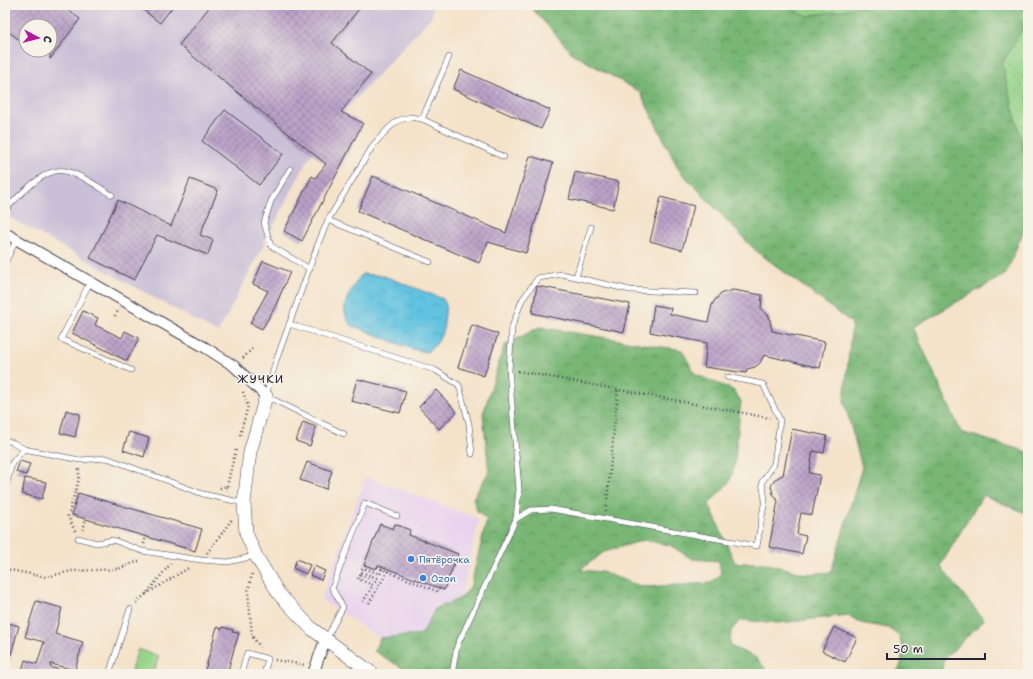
<svg xmlns="http://www.w3.org/2000/svg" width="1033" height="679" viewBox="0 0 1033 679" font-family="'Shantell Sans',sans-serif">
  <style>
    .built { fill: #e8d2ee }
    .industrial { fill: #c9bfd7; fill-rule: evenodd }
    .grass { fill: #96d489; stroke: #5c7b62 }
    .forest { fill: url(#forest-crowns); stroke: #4d6c58; fill-rule: evenodd }
    .garden { fill: url(#garden-dots); stroke: #5c7b62 }
    .water { fill: url(#water-ripples); stroke: #42728e }
    .building { fill: url(#building-cross-hatch) }
    .lines { fill: none; stroke-linecap: round; stroke-linejoin: round }
    .service-casing { stroke: #423f50; stroke-width: 6 }
    .minor-casing { stroke: #423f50; stroke-width: 12 }
    .tertiary-casing { stroke: #423f50; stroke-width: 14 }
    .path { stroke: #423f50; stroke-width: 2.5; stroke-dasharray: 1 3; stroke-linecap: butt }
    .service { stroke: #fff; stroke-width: 5 }
    .minor { stroke: #fff; stroke-width: 10 }
    .tertiary { stroke: #fff; stroke-width: 13 }
    .shop-dot { fill: #3f7fe0; stroke: #f7f3e8; stroke-width: 1.5 }
    .labels { text-anchor: middle; stroke-width: 3.5; stroke-linejoin: round; paint-order: stroke }
    .shop-label { font-size: 10px; fill: #366cbe; stroke: #f7f3e8; text-anchor: start }
    .quarter-label { font-size: 12px; letter-spacing: 1px; fill: #22223b; stroke: #f7f3e8 }
  </style>
  <defs>
    <pattern id="forest-crowns" width="20" height="18" patternUnits="userSpaceOnUse"><rect width="20" height="18" fill="#78b675"/><path d="M2 6a3 3 0 1 1 6 0M12 15a3 3 0 1 1 6 0" fill="none" stroke="#629461"/></pattern>
    <pattern id="garden-dots" width="8" height="8" patternUnits="userSpaceOnUse"><rect width="8" height="8" fill="#96d489"/><path d="M2 2h.1M6 6h.1" fill="none" stroke="#81b677" stroke-width="1.8" stroke-linecap="round"/></pattern>
    <pattern id="water-ripples" width="26" height="14" patternUnits="userSpaceOnUse"><rect width="26" height="14" fill="#62c3e0"/><path d="M2 4q2-2 4 0t4 0M15 11q2-2 4 0t4 0" fill="none" stroke="#55a7c1"/></pattern>
    <pattern id="building-cross-hatch" width="8" height="8" patternUnits="userSpaceOnUse"><rect width="8" height="8" fill="#baa2c8"/><path d="M0 0l8 8M0 8l8-8" fill="none" stroke="#9784a4"/></pattern>
  </defs>
  <rect width="100%" height="100%" fill="#f7f3e8"/>
  <filter id="ink" filterUnits="userSpaceOnUse"><feTurbulence type="fractalNoise" baseFrequency=".025" numOctaves="2"/><feDisplacementMap in="SourceGraphic" scale="8" xChannelSelector="R" yChannelSelector="G"/><feConvolveMatrix kernelMatrix="1 2 1 2 8 2 1 2 1" color-interpolation-filters="sRGB"/></filter>
  <filter id="wash" filterUnits="userSpaceOnUse"><feTurbulence type="fractalNoise" baseFrequency=".012" numOctaves="4" result="noise"/><feDisplacementMap in="SourceGraphic" scale="16" xChannelSelector="R" yChannelSelector="G"/><feGaussianBlur stdDeviation="0.9" result="paint"/><feColorMatrix in="noise" values="0 0 0 0 0 0 0 0 0 0 0 0 0 0 0 0 0 1.4 0 .05"/><feComposite in="paint" operator="in"/></filter>
  <g filter="url(#wash)">
    <rect width="100%" height="100%" fill="#f4e3ca"/>
    <polygon class="built" points="366,477 479,519 461,598 436,609 422,634 380,638 321,600"/>
    <path class="industrial" d="M5,5H433L432,16L346,109L308,159L218,333L5,215ZM26,26H50V50H26Z"/>
    <polygon class="grass" points="138,649 159,656 153,674 142,674 131,670"/>
    <path class="forest" d="M529,5H785L807,16L870,5H1023L1022,30L1002,64L1028,166V219L1006,274L913,327L961,432L1028,452V514L983,495L940,566L984,620L943,660L942,674H895L901,665L903,649L899,636L888,628L861,623L848,615L780,623L740,620L731,631L730,646L755,657L765,668V674H412L374,651L380,638L422,634L435,609L461,598L470,588L487,520L477,511L473,498L489,472L483,414L504,346L539,327L682,350L695,374L733,390L741,401L734,468L730,481L709,504L735,563H764L806,574L831,572L862,467L844,401L852,323L755,250L679,170L640,92L573,54ZM644,540L670,545L692,559L719,561L721,574L711,583L643,587L602,572L580,570L604,552Z"/>
    <g class="garden">
      <polygon points="785,5 870,5 807,16"/>
      <polygon points="1023,5 1028,5 1028,159 1026,159 1002,64 1022,30"/>
    </g>
    <path class="water" d="M362,274L384,276L443,299L446,305L443,331L437,343L427,352L412,349L351,325C336,308 352,289 362,274Z"/>
    <g id="blocks">
      <g class="building">
        <polygon points="5,5 61,5 80,19 50,59 50,26 26,26 26,45 5,29"/>
        <polygon points="137,5 174,5 160,23"/>
        <polygon points="211,5 362,5 332,43 371,74 341,112 363,123 302,241 284,231 312,176 315,178 326,164 179,45"/>
        <polygon points="461,70 550,110 541,129 453,89"/>
        <polygon points="225,110 283,154 259,185 202,141"/>
        <polygon points="530,156 553,163 526,253 488,242 479,263 358,211 373,176 506,233"/>
        <polygon points="575,172 619,182 613,209 569,199"/>
        <polygon points="190,179 218,190 200,235 213,240 208,255 157,235 134,280 90,258 118,200 171,226"/>
        <polygon points="661,197 694,206 682,250 650,241"/>
        <polygon points="263,261 290,272 275,307 262,329 250,323 268,291 253,284"/>
        <polygon points="537,286 630,304 624,332 532,313"/>
        <polygon points="733,290 762,295 761,309 769,316 772,331 825,342 820,368 764,355 760,363 755,367 747,369 746,373 704,367 707,343 650,332 654,305 671,308 670,314 708,322 712,305 715,300 722,293"/>
        <polygon points="83,311 98,318 95,325 122,338 125,331 139,338 127,361 72,333"/>
        <polygon points="472,325 498,334 484,376 458,367"/>
        <polygon points="357,379 406,391 400,413 351,401"/>
        <polygon points="436,390 457,412 439,429 419,407"/>
        <polygon points="66,410 80,414 75,437 60,433"/>
        <polygon points="303,422 316,427 310,446 296,441"/>
        <polygon points="792,429 827,436 824,453 813,451 809,473 820,475 812,515 801,513 797,534 806,536 802,554 769,547 778,501 773,494 771,486 775,479 783,475"/>
        <polygon points="129,432 149,438 144,457 123,450"/>
        <polygon points="20,461 30,464 26,475 16,472"/>
        <polygon points="307,462 332,471 326,489 300,480"/>
        <polygon points="25,478 46,482 42,499 22,494"/>
        <polygon points="78,493 202,529 195,551 72,515"/>
        <polygon points="380,524 393,529 395,524 410,530 409,535 458,554 444,590 378,565 376,569 364,565"/>
        <polygon points="297,559 310,565 306,574 293,568"/>
        <polygon points="314,566 325,571 321,580 310,575"/>
        <polygon points="36,601 62,608 55,634 83,642 75,670 51,664 50,667 63,671 63,674 21,674 25,660 37,664 44,642 25,637"/>
        <polygon points="5,622 19,626 8,665 5,665"/>
        <polygon points="217,627 222,629 223,627 233,630 232,632 239,633 234,649 227,674 204,674"/>
        <polygon points="834,627 857,638 845,662 822,651"/>
      </g>
    </g>
  </g>
  <g filter="url(#ink)">
    <use href="#blocks" fill-opacity="0" stroke="#423f50" stroke-width="1"/>
    <g class="lines">
      <g class="service-casing">
        <g id="service">
          <polyline points="422,119 449,57"/>
          <polyline points="290,169 271,201 264,223 271,246 310,269"/>
          <path d="M5,210C18,197 45,166 65,171C82,175 97,186 112,195"/>
          <polyline points="328,220 430,262"/>
          <polyline points="5,263 16,240"/>
          <polyline points="576,277 591,227"/>
          <polyline points="90,282 61,339 131,370"/>
          <polyline points="289,324 435,370 459,385 469,424 472,454"/>
          <polyline points="344,434 266,396 276,361 318,244 328,220 374,144 389,128 397,121 410,117 422,119 504,157"/>
          <polyline points="5,440 14,443 24,449 80,460 107,458 203,494 244,503"/>
          <polyline points="5,490 12,463 24,449"/>
          <polyline points="516,519 519,489 509,370 512,327 522,300 538,278 562,274 630,290 696,293"/>
          <polyline points="78,538 97,543 113,540 142,551 201,560 228,562 255,556"/>
          <polyline points="326,639 343,607 332,588 365,503 397,516"/>
          <polyline points="109,674 130,609"/>
          <polyline points="241,674 247,653 268,659 264,674"/>
          <polyline points="452,674 457,646 516,519 531,510 551,509 757,546 765,499 762,482 774,464 780,420 763,384 727,377"/>
        </g>
      </g>
      <g class="minor-casing">
        <g id="minor">
          <polyline points="5,233 206,348 234,366 266,396"/>
          <polyline points="313,674 325,640"/>
        </g>
      </g>
      <g class="tertiary-casing">
        <polyline id="tertiary" points="266,396 250,452 244,503 246,533 256,556 279,594 312,629 373,674"/>
      </g>
      <g class="path">
        <polyline points="115,316 119,309"/>
        <polyline points="243,358 252,349"/>
        <polyline points="518,371 770,418"/>
        <polyline points="240,435 248,406 243,392"/>
        <polyline points="227,486 236,449"/>
        <polyline points="220,488 227,486 227,491"/>
        <polyline points="606,511 618,390"/>
        <polyline points="83,530 86,519"/>
        <polyline points="75,531 68,516 79,479 79,469"/>
        <polyline points="144,544 146,536"/>
        <polyline points="207,553 233,518"/>
        <polyline points="377,567 439,592"/>
        <polyline points="5,569 46,577 72,571 118,569 139,561"/>
        <polyline points="252,574 248,591 252,636 260,647"/>
        <polyline points="146,594 190,567"/>
        <polyline points="363,602 373,585 358,579 360,575 375,581 377,578 361,572 363,568 380,574 382,569"/>
        <polyline points="136,603 146,594 171,563"/>
        <polyline points="369,603 388,571"/>
        <polyline points="275,660 305,665"/>
      </g>
      <use href="#service" class="service"/>
      <use href="#minor" class="minor"/>
      <use href="#tertiary" class="tertiary"/>
    </g>
  </g>
  <g class="shop-dot">
    <circle cx="411" cy="559" r="4"/>
    <circle cx="423" cy="578" r="4"/>
  </g>
  <g class="labels">
    <g class="shop-label">
      <text x="419" y="563">Пятёрочка</text>
      <text x="431" y="582">Ozon</text>
    </g>
    <g class="quarter-label">
      <text x="261" y="383">ЖУЧКИ</text>
    </g>
  </g>
  <rect width="1033" height="679" fill="none" stroke="#f7f3e8" stroke-width="20"/>
  <g transform="translate(38 38) rotate(97)"><circle r="19" fill="#f7f3e8" stroke="#a29fa3"/>
  <path d="M0-3L7 15L0 10L-7 15Z" fill="#b5179e"/>
  <text y="-6" font-size="11" font-weight="bold" text-anchor="middle" fill="#22223b">С</text>
  </g>
  <path d="M887 653v6h98v-6" fill="none" stroke="#22223b" stroke-width="2"/>
  <text x="893" y="653" font-size="12" fill="#22223b" stroke="#f7f3e8" stroke-width="3" paint-order="stroke">50 m</text>
</svg>
